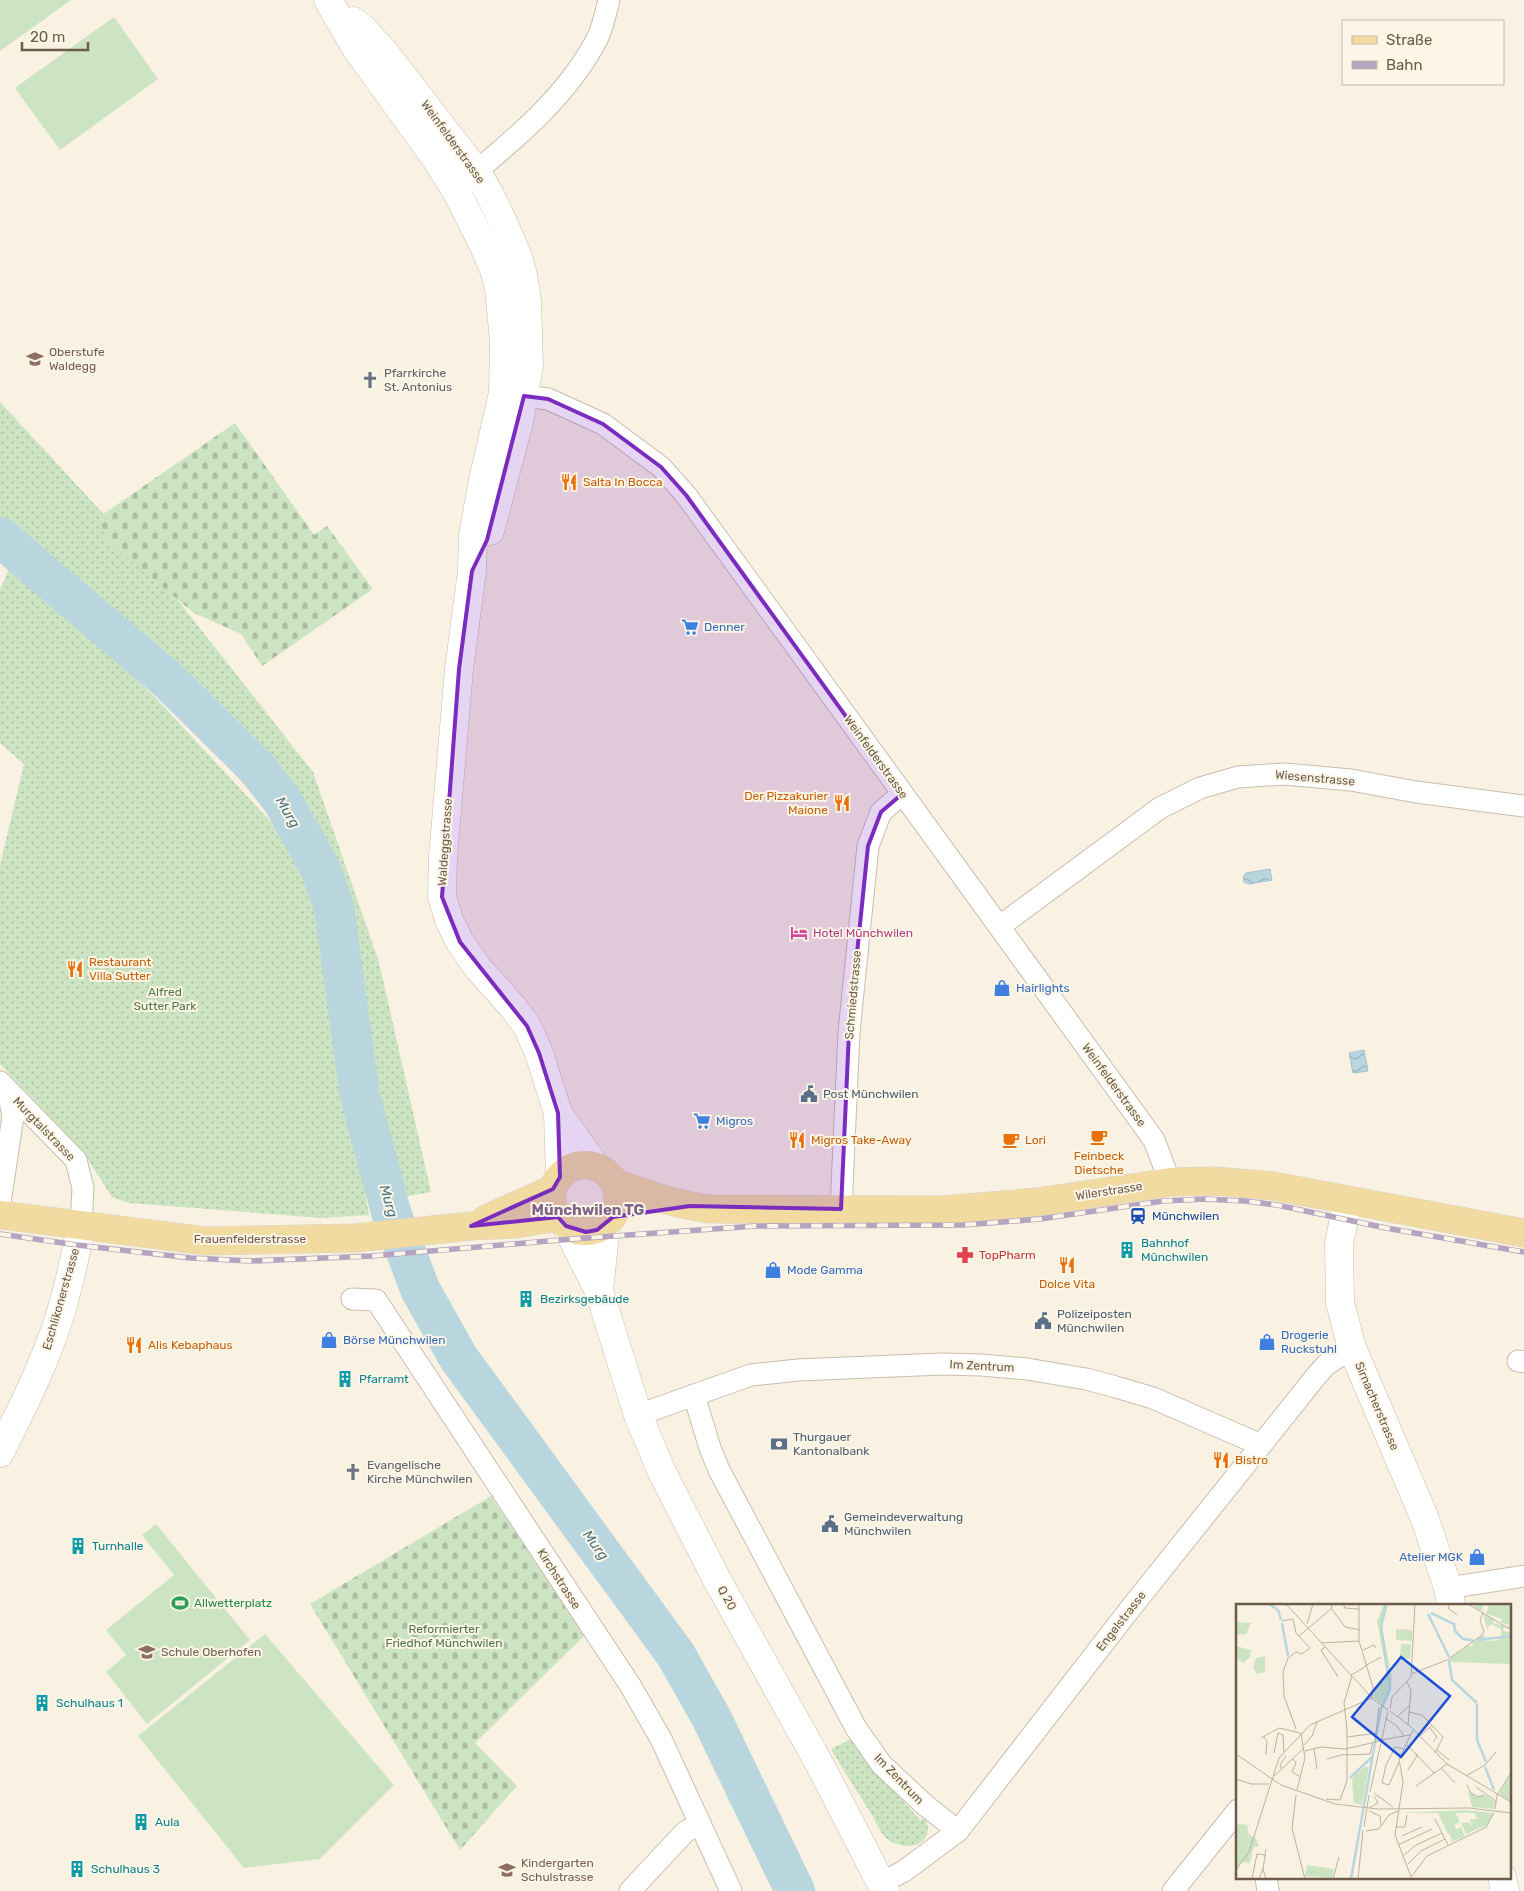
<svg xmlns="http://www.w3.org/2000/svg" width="1524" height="1891" viewBox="0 0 1524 1891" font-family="Rubik,sans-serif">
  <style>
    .grass { fill: url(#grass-dots) }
    .cemetery { fill: url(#cemetery-stones) }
    .garden { fill: #cde4c2 }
    .water { fill: url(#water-waves); stroke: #a1c4d0 }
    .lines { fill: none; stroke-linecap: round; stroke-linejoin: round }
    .river { stroke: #b9d6df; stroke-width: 40 }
    .street-casing { stroke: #cabdad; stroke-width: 23 }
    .secondary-casing { stroke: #cdbdab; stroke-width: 29 }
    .primary-casing { stroke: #d9d4d0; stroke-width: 29 }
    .street { stroke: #fff; stroke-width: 21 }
    .secondary { stroke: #fff; stroke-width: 28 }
    .primary { stroke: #f1dba1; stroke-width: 28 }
    .rail-casing { stroke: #b5a3c0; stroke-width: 5.5 }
    .rail { stroke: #fcf6e7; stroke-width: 4; stroke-dasharray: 11; stroke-linecap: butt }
    .marked { fill: #7b2cbf; fill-opacity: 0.2; stroke: #7b2cbf; stroke-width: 4; stroke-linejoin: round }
    .labels { text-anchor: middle; stroke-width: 4; stroke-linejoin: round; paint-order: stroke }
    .street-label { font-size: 12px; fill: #6d5b4b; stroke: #fcf6e7 }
    .education-label { font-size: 12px; fill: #785e54; stroke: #fcf6e7; text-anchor: start }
    .worship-label { font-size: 12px; fill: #5b616d; stroke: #fcf6e7; text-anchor: start }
    .food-label { font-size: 12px; fill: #c56008; stroke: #fcf6e7; text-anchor: start }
    .shop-label { font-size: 12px; fill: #366cbe; stroke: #fcf6e7; text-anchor: start }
    .hotel-label { font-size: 12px; fill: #b23c85; stroke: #fcf6e7; text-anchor: start }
    .park-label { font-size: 12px; fill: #517748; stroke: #fcf6e7 }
    .service-label { font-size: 12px; fill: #4e5e75; stroke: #fcf6e7; text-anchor: start }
    .transit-label { font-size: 12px; fill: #164399; stroke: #fcf6e7; text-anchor: start }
    .culture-label { font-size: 12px; fill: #0d838f; stroke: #fcf6e7; text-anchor: start }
    .health-label { font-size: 12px; fill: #be3a42; stroke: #fcf6e7; text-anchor: start }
    .leisure-label { font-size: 12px; fill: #27864d; stroke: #fcf6e7; text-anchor: start }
    .water-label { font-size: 14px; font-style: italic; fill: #4c7584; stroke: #fcf6e7 }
    .quarter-label { font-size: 15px; font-weight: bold; fill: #80648a; stroke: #fcf6e7 }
    .inset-river { fill: none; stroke: #b9d6df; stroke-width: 2.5 }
    .inset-road { fill: none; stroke: #bdb1a1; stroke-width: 1 }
    .view { fill: #1d4ed8; fill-opacity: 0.15; stroke: #1d4ed8; stroke-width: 2.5 }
    .inset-edge { fill: none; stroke: #6d5b4b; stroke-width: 2.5 }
  </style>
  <defs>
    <pattern id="grass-dots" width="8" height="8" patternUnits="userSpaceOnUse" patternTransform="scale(1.25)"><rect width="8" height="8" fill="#cde4c2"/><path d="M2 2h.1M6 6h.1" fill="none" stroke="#abbca0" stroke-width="1.8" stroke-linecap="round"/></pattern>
    <pattern id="cemetery-stones" width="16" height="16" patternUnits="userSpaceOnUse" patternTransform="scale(1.25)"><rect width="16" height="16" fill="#cde4c2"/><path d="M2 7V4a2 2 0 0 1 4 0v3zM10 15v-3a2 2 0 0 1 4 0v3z" fill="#abbca0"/></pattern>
    <pattern id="water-waves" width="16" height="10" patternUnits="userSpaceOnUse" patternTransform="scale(1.25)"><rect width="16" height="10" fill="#b9d6df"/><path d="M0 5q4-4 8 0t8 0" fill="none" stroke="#9bb1b7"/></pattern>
  </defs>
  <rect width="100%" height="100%" fill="#f9f2e2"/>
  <g class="grass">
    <polygon points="0,402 147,561 313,772 379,962 431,1192 374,1202 310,859 165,695 62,609 156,698 307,861 369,1215 322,1218 129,1203 112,1197 83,1152 0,1064 0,865 24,764 0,743 0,589 10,567 0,558"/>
    <path d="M853,1738L888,1784L920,1820L925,1818C938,1845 905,1854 886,1838C880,1833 876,1822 872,1815C858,1793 844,1771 831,1749Z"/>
  </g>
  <g class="cemetery">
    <polygon points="235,423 314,535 327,526 373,589 262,666 241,634 194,613 106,540 99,517"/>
    <polygon points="491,1496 585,1635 475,1743 517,1786 460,1850 310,1604"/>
  </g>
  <g class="garden">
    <polygon points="0,0 71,0 0,51"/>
    <polygon points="114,17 158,79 60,150 15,88"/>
    <polygon points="156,1524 250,1640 147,1724 106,1672 126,1655 106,1630 174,1575 142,1535"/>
    <polygon points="265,1634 394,1785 320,1859 244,1868 138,1736"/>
  </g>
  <g class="water">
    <polygon points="1270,869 1272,880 1249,884 1244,882 1243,877 1246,873"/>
    <polygon points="1364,1050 1368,1071 1353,1073 1349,1053"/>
  </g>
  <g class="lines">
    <polyline class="river" points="0,537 170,682 257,768 282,800 320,868 334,907 360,1096 391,1212 420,1289 458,1357 676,1655 711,1717 795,1891"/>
    <g class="street-casing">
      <g id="street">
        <path d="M466,180C515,139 569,95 598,37C603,26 606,12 609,0"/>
        <polyline points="508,394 548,399 603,424 661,467 686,495 1154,1140 1170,1182"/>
        <polyline points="1000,926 1160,808 1200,788 1238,777 1284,774 1351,780 1416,792 1524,806"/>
        <polyline points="0,1082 76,1160 83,1188 81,1226"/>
        <polyline points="0,1203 13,1116 8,1092"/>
        <polyline points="841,1209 849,1032 868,846 881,812 902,794"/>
        <polyline points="352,1299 376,1300 630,1685 661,1739 731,1891"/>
        <polyline points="1518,1361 1524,1362"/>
        <polyline points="694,1395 710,1448 719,1470 856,1728 882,1765 925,1805 958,1831"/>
        <polyline points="638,1415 751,1375 798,1370 942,1364 982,1365 1027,1369 1086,1379 1116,1387 1153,1398 1261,1445"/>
        <polyline points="1448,1588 1524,1576"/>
        <polyline points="1266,1877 1268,1891"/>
        <polyline points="881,1883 904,1871 958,1831 1130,1609 1317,1375 1326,1365 1352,1348"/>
        <polyline points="630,1891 685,1832 700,1823"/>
        <polyline points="1173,1891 1238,1810"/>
      </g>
    </g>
    <g class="secondary-casing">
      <g id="secondary">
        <polyline points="328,0 356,48 434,156 455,189 482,242 495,272 499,288 504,341 503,393 482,485 473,536 472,571 459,669 443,857 442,897 449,920 460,942 478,968 512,1006 527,1026 539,1053 558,1113 560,1177"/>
        <polyline points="353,21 363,29 385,53 476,171 489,193 503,222 517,254 523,275 527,301 529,365 519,422 490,531"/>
        <polyline points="558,1113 596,1167"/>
        <polyline points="1348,1200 1339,1243 1340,1303 1352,1348 1425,1519 1448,1588 1451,1605"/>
        <polyline points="566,1226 599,1291 638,1415 661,1470 716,1578 820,1765 885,1891"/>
        <polyline points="599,1291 606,1225"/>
        <path d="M0,1453C18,1416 37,1380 51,1341C65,1306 74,1263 81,1226"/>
        <polyline points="1502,1877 1505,1891"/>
      </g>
    </g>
    <g class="primary-casing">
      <g id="primary">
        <circle cx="585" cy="1198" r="33"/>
        <path d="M615,1183C646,1194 677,1205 711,1209L943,1210L1038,1202L1170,1182L1215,1181L1273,1186L1524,1233"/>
        <polyline points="0,1215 206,1241 355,1238 471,1226 516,1224 558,1217"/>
        <polyline points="486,1219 553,1189"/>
      </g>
    </g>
    <use href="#street" class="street"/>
    <use href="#secondary" class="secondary"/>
    <use href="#primary" class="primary"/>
    <g class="rail-casing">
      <polyline id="rail" points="0,1234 77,1245 191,1258 251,1261 372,1256 572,1239 756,1226 963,1225 1040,1219 1163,1201 1205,1199 1245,1201 1277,1205 1386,1228 1524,1252"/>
    </g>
    <use href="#rail" class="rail"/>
  </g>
  <path class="marked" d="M524,396L548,399L603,424L661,467L686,495L902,794L881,812L868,846L849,1032L841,1209L690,1206L613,1217L597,1230L586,1232L566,1226L558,1217L471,1226L553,1189L560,1177L558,1113L539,1053L527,1026L460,942L442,897L459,669L472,571L487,540Z"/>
  <defs>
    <g id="school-bare" transform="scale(1.35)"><path d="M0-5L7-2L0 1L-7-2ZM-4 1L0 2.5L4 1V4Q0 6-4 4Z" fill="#8d6e63" stroke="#fcf6e7" stroke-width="2.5" paint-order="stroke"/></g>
    <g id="church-bare" transform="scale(1.35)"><path d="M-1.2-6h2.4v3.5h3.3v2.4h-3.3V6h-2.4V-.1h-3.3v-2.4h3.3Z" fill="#6b7280" stroke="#fcf6e7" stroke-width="2.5" paint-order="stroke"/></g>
    <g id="restaurant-bare" transform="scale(1.35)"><path d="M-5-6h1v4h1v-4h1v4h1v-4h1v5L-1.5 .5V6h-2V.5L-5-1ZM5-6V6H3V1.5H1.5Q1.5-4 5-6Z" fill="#e8710a" stroke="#fcf6e7" stroke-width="2.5" paint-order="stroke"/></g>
    <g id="supermarket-bare" transform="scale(1.35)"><path d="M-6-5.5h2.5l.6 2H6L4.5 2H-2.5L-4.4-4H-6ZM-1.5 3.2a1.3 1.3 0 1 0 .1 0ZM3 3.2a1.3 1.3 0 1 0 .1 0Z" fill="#3f7fe0" stroke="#fcf6e7" stroke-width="2.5" paint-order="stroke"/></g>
    <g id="hotel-bare" transform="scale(1.35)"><path d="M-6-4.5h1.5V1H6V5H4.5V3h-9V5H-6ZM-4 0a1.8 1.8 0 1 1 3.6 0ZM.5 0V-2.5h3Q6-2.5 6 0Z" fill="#d1479c" stroke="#fcf6e7" stroke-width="2.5" paint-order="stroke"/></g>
    <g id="shop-bare" transform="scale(1.35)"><path d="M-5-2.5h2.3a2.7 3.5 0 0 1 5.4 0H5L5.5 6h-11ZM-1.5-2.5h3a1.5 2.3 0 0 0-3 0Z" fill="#3f7fe0" stroke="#fcf6e7" stroke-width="2.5" paint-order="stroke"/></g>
    <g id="civic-bare" transform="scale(1.35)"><path d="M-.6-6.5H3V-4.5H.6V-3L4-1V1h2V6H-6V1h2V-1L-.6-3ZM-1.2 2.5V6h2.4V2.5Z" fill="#5c6f8a" stroke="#fcf6e7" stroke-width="2.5" paint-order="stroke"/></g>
    <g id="cafe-bare" transform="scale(1.35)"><path d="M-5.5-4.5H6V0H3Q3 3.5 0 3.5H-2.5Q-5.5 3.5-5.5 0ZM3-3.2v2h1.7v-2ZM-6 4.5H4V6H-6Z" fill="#e8710a" stroke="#fcf6e7" stroke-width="2.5" paint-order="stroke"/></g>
    <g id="station-bare" transform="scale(1.35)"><path d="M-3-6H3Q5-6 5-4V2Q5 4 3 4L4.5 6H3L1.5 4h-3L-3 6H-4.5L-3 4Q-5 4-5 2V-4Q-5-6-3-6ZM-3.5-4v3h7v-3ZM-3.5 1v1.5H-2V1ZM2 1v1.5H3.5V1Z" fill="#1a4fb4" stroke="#fcf6e7" stroke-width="2.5" paint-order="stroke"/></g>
    <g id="building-bare" transform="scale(1.35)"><path d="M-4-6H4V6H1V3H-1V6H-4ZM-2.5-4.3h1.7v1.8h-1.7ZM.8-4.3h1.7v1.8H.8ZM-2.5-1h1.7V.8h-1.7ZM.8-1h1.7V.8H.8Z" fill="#0f9aa8" stroke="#fcf6e7" stroke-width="2.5" paint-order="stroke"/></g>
    <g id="pharmacy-bare" transform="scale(1.35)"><path d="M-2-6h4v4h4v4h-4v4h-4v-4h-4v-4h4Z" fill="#e0444e" stroke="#fcf6e7" stroke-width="2.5" paint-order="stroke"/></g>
    <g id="bank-bare" transform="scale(1.35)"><path d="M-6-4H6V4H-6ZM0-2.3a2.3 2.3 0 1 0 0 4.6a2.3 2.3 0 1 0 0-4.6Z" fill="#5c6f8a" stroke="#fcf6e7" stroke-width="2.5" paint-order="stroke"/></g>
    <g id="stadium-bare" transform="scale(1.35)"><path d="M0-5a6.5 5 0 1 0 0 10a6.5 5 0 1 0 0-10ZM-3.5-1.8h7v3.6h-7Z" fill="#2e9e5b" stroke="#fcf6e7" stroke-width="2.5" paint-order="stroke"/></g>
  </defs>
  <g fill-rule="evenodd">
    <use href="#school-bare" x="35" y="359"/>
    <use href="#church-bare" x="370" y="380"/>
    <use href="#restaurant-bare" x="569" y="482"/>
    <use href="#supermarket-bare" x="690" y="627"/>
    <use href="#restaurant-bare" x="842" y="803"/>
    <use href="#hotel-bare" x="799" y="933"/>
    <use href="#restaurant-bare" x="75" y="969"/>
    <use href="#shop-bare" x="1002" y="988"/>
    <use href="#civic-bare" x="809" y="1094"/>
    <use href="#supermarket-bare" x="702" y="1121"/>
    <use href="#cafe-bare" x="1099" y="1137"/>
    <use href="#restaurant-bare" x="797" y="1140"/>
    <use href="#cafe-bare" x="1011" y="1140"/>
    <use href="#station-bare" x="1138" y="1216"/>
    <use href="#building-bare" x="1127" y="1250"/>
    <use href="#pharmacy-bare" x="965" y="1255"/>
    <use href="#restaurant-bare" x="1067" y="1265"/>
    <use href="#shop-bare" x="773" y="1270"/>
    <use href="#building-bare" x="526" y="1299"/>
    <use href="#civic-bare" x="1043" y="1321"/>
    <use href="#shop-bare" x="329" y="1340"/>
    <use href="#shop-bare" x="1267" y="1342"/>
    <use href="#restaurant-bare" x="134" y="1345"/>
    <use href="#building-bare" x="345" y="1379"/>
    <use href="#bank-bare" x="779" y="1444"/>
    <use href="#restaurant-bare" x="1221" y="1460"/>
    <use href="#church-bare" x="353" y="1472"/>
    <use href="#civic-bare" x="830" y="1524"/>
    <use href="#building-bare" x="78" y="1546"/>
    <use href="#shop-bare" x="1477" y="1557"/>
    <use href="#stadium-bare" x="180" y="1603"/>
    <use href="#school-bare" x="147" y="1652"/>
    <use href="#building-bare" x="42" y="1703"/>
    <use href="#building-bare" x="141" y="1822"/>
    <use href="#building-bare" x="77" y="1869"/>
    <use href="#school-bare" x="507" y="1870"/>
  </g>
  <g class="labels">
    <g class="street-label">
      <text transform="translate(453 142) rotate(54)" y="4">Weinfelderstrasse</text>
      <text transform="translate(876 757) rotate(54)" y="4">Weinfelderstrasse</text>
      <text transform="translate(1315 778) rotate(5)" y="4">Wiesenstrasse</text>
      <text transform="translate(445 842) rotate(-86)" y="4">Waldeggstrasse</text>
      <text transform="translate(853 995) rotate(-85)" y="4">Schmiedstrasse</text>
      <text transform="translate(1114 1085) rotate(54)" y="4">Weinfelderstrasse</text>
      <text transform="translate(44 1129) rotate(46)" y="4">Murgtalstrasse</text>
      <text transform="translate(1109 1191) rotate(-9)" y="4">Wilerstrasse</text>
      <text x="250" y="1243">Frauenfelderstrasse</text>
      <text transform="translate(61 1299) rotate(-74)" y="4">Eschlikonerstrasse</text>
      <text transform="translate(982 1366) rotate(3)" y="4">Im Zentrum</text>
      <text transform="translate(1377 1406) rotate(67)" y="4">Sirnacherstrasse</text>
      <text transform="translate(559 1579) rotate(57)" y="4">Kirchstrasse</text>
      <text transform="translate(727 1598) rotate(61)" y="4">Q 20</text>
      <text transform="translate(1121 1621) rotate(-52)" y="4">Engelstrasse</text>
      <text transform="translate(899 1779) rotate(46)" y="4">Im Zentrum</text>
    </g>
    <g class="education-label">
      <text x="49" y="356">Oberstufe<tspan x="49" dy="14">Waldegg</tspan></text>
      <text x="161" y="1656">Schule Oberhofen</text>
      <text x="521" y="1867">Kindergarten<tspan x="521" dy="14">Schulstrasse</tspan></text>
    </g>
    <g class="worship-label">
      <text x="384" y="377">Pfarrkirche<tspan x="384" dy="14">St. Antonius</tspan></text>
      <text x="367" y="1469">Evangelische<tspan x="367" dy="14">Kirche Münchwilen</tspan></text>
    </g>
    <g class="food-label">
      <text x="583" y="486">Salta In Bocca</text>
      <text x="828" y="800" text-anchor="end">Der Pizzakurier<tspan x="828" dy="14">Maione</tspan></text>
      <text x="89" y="966">Restaurant<tspan x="89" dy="14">Villa Sutter</tspan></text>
      <text x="811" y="1144">Migros Take-Away</text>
      <text x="1025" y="1144">Lori</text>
      <text x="1099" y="1160" text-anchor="middle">Feinbeck<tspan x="1099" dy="14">Dietsche</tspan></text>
      <text x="1067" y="1288" text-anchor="middle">Dolce Vita</text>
      <text x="148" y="1349">Alis Kebaphaus</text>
      <text x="1235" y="1464">Bistro</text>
    </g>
    <g class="shop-label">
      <text x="704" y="631">Denner</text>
      <text x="1016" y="992">Hairlights</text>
      <text x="716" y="1125">Migros</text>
      <text x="787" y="1274">Mode Gamma</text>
      <text x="1281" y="1339">Drogerie<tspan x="1281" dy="14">Ruckstuhl</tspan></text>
      <text x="343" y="1344">Börse Münchwilen</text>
      <text x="1463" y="1561" text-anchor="end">Atelier MGK</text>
    </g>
    <g class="hotel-label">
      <text x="813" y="937">Hotel Münchwilen</text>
    </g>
    <g class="park-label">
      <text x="165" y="996">Alfred<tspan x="165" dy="14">Sutter Park</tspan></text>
      <text x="444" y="1633">Reformierter<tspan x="444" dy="14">Friedhof Münchwilen</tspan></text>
    </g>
    <g class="service-label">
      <text x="823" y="1098">Post Münchwilen</text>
      <text x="1057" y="1318">Polizeiposten<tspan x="1057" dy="14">Münchwilen</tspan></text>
      <text x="793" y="1441">Thurgauer<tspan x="793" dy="14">Kantonalbank</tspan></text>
      <text x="844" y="1521">Gemeindeverwaltung<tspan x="844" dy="14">Münchwilen</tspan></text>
    </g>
    <g class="transit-label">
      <text x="1152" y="1220">Münchwilen</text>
    </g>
    <g class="culture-label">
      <text x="1141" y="1247">Bahnhof<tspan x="1141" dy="14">Münchwilen</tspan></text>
      <text x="540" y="1303">Bezirksgebäude</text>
      <text x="359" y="1383">Pfarramt</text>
      <text x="92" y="1550">Turnhalle</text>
      <text x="56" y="1707">Schulhaus 1</text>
      <text x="155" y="1826">Aula</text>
      <text x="91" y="1873">Schulhaus 3</text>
    </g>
    <g class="health-label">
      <text x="979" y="1259">TopPharm</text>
    </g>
    <g class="leisure-label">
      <text x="194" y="1607">Allwetterplatz</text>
    </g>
    <g class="water-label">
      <text transform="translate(288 812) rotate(59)" y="5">Murg</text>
      <text transform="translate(389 1201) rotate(74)" y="5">Murg</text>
      <text transform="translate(596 1545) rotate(54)" y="5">Murg</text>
    </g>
    <g class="quarter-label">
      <text x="588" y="1215">Münchwilen TG</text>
    </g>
  </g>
  <g transform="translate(1236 1604)">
    <rect width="275" height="275" fill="#f9f2e2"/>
    <path d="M148,0L152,1L146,24L156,74L155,85L148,102L138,94V84L151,71L141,17ZM240,0H275V26L271,23L273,20L270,21L265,18L266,15L250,10L253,2L248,1L246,7L239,4ZM247,10L258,15L257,19L269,22L267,27L275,28V31L265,32V25L255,20L251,25ZM247,31L252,36H242L257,37L275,32V60L214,58V54L233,41L236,43L237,38ZM232,187L241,193L250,191L259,198L258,205L236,203ZM228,206L258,209L251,221L242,219L239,209H207L215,228L212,230L202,209H163ZM13,231L20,234L23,243H18L14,259L6,258L0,265V251L8,250Z" fill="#cde4c2"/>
    <path d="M0,13L1,18L15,19L10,30L0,31ZM0,42L15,46L14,53L7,59L2,55L0,58ZM29,52V68L21,70L17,63L20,54ZM275,169V198L263,190ZM0,219L11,221L13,231L8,250L0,251Z" fill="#cde4c2"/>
    <path d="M160,25L176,26V37L160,36ZM165,40H175L174,55L164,54ZM129,163H133L126,201L118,199L116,178L117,173ZM219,208L224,218L218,221L220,225L225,223L229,232L216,238L207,209ZM234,215H240L251,221L230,230L225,219L233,218L236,222ZM71,261L98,265L96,274L69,272Z" fill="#cde4c2"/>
    <path class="inset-river" d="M33,0L42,6L45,16M195,9L218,20L219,27L227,35L237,36M192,10L213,53M46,19L52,52M242,36L275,32M213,56L216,76L241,99M241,100V136L250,158M249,163L258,186M114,174L137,152M115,275L145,105L154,85L145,22L150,0"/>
    <path class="inset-road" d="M50,0L137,95L152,106M107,0L109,4L123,5M123,0V37L137,83L136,94M214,0L212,4L221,11M232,0L275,26M95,4L109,23L124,26M46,17L57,15L60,29L74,44L66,50L60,48L52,54L47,68L48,92L60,125M71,20L77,0M63,32L96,4L95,0M85,39L123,37M89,43L85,46L102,73M127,46L138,41L140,44M129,62L145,53M175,70L211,56L246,31L248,27L244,17L247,8M115,71L129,63M171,78L175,86L172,121M154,105L156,93L175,73L179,0M154,107L174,122L211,160L275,198M173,108L186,111L207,133L199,149M161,113L174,101M149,114L161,122L168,132M194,124L201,133L197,138M184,132L196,121M28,133L31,137L30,151M111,133L141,129M25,134L43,124L64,129M145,136L174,131M139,138L143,103M68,141L76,132L81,118M171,141L199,170M78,145L81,165M201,146L213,156M69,147L85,143L109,145L144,137M38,149L42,129L47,131L48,148M0,150L45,181L99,200L142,205L233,204L275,209M109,151L134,150L137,138M57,155L60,159L56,168L65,173M91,155L109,150M163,158L153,181L146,179L150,161L159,143L168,145M46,165L44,161L50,152M206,165L219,179M172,166L182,150M38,172L68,144M230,172L249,161L260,148M0,175L15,180H33M231,181L235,189L242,193L248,191M180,182L211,160M240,183L260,197M61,186L69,154L65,129M134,188L152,107M138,189L157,203M60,191L56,224L69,275M90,195L104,196L111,177V126L108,99L116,72M133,204L142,199L138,192M259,205L261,191L275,169M133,207L144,212L145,221M199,215L212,241M128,223L133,191M160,223H169L171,211M130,227L143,225L153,211L162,207M166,232L186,223M162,241L196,225M168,251L180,241L206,229M172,260L185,247L209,235M27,265L30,245M0,266L13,248L43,154L74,121L136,94M176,272L191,252L250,223L258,209M16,275L21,250L29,251M23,275L27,265L30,275M97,275L103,253M122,275L127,226M176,275L159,231L167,178L163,155L177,126"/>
    <path class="view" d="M165,53L214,92L165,153L116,113Z"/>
    <rect width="275" height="275" class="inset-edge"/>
  </g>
  <rect x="1342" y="20" width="162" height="65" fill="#fcf6e7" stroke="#c3b8a9"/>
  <rect x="1352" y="36" width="25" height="8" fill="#f1dba1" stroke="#c3b8a9"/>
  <text x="1386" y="45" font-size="15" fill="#6d5b4b">Straße</text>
  <rect x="1352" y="61" width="25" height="8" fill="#b5a3c0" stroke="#c3b8a9"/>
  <text x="1386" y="70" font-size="15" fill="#6d5b4b">Bahn</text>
  <path d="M22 42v8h66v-8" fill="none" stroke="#6d5b4b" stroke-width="2.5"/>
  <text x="30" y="42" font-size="15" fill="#6d5b4b" stroke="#fcf6e7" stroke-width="4" paint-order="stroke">20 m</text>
</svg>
